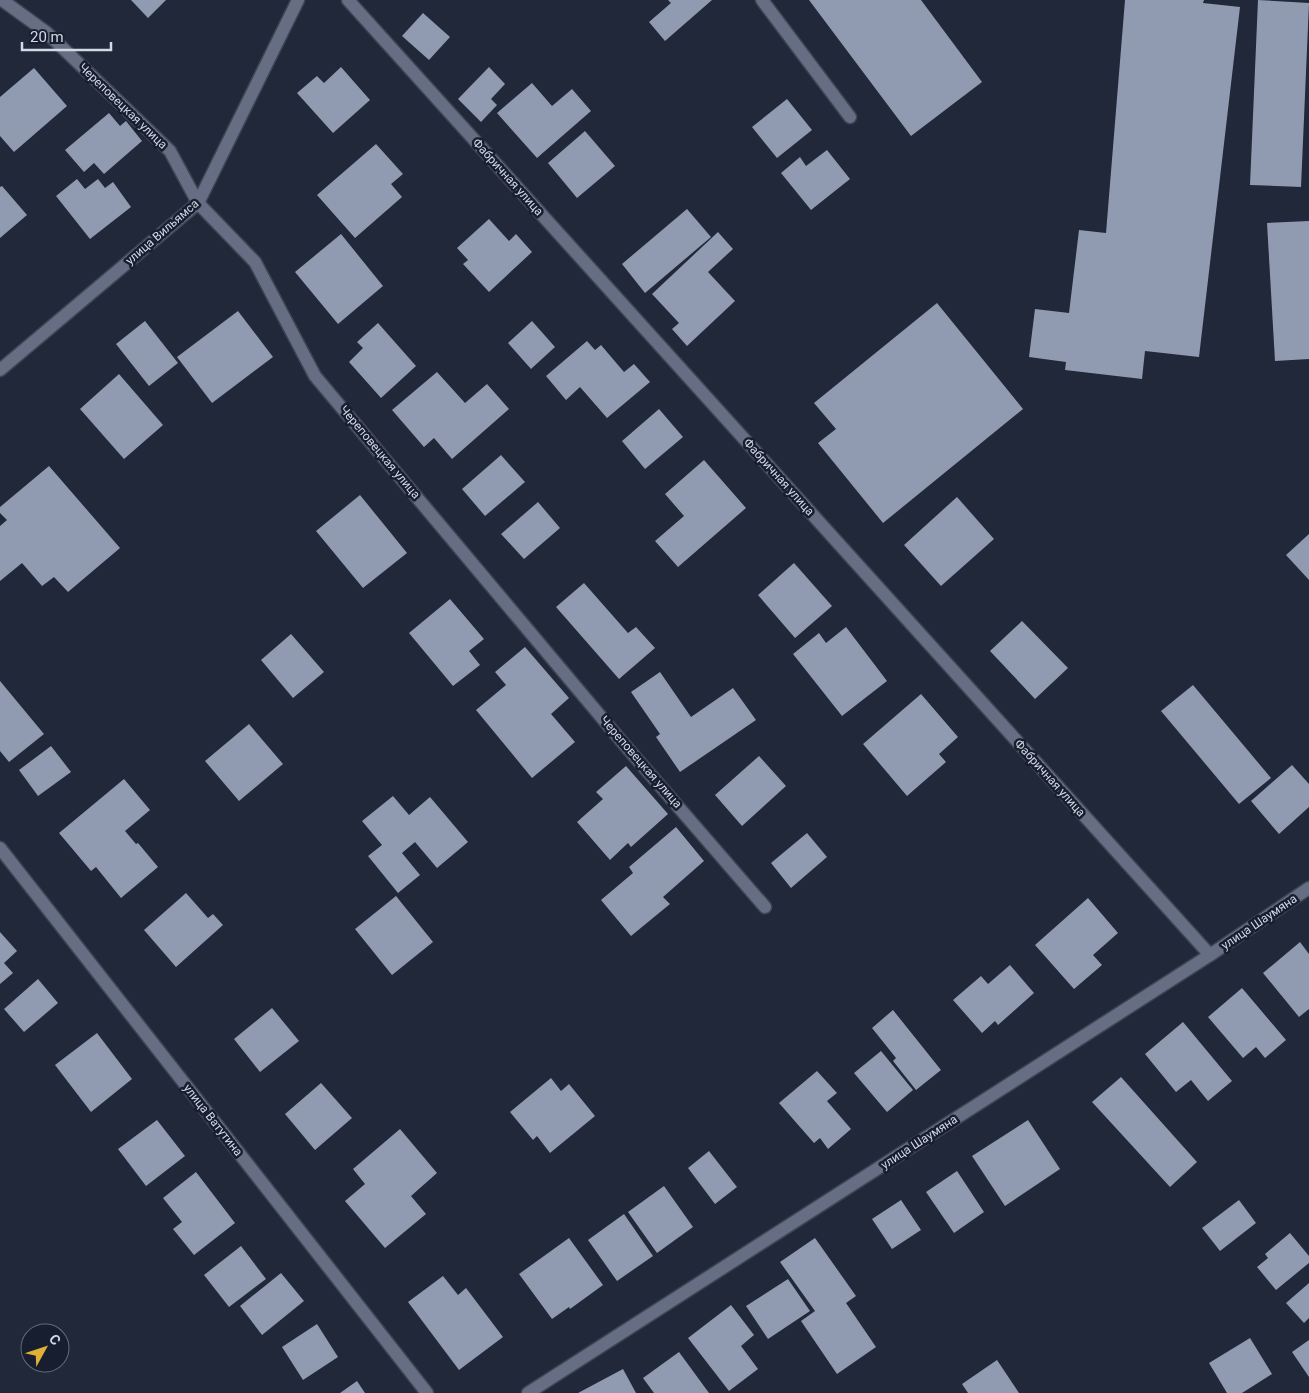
<svg xmlns="http://www.w3.org/2000/svg" width="1309" height="1393" viewBox="0 0 1309 1393" font-family="Roboto,sans-serif">
  <style>
    .building { fill: #909bb1 }
    .lines { fill: none; stroke-linecap: round; stroke-linejoin: round }
    .minor-casing { stroke: #3e4453; stroke-width: 15 }
    .minor { stroke: #656e83; stroke-width: 12 }
    .labels { text-anchor: middle; stroke-width: 5; stroke-linejoin: round; paint-order: stroke }
    .street-label { font-size: 12px; fill: #d3d9e5; stroke: #171e2f }
  </style>
  <rect width="100%" height="100%" fill="#202839"/>
  <g class="building">
    <polygon points="131,0 166,0 148,18"/>
    <polygon points="668,0 712,0 665,41 649,22 671,3"/>
    <polygon points="809,0 921,0 982,82 911,136"/>
    <polygon points="1125,0 1204,0 1203,3 1240,7 1199,357 1145,351 1142,379 1065,370 1066,362 1029,357 1035,309 1069,313 1079,230 1106,233"/>
    <polygon points="1258,0 1309,3 1301,187 1250,185"/>
    <polygon points="423,13 450,37 429,60 402,36"/>
    <polygon points="341,67 370,100 333,133 297,93 317,76 324,83"/>
    <polygon points="489,67 505,84 491,99 497,105 481,122 458,99"/>
    <polygon points="34,68 67,106 14,152 0,136 0,97"/>
    <polygon points="532,83 552,106 572,89 591,111 537,158 497,113"/>
    <polygon points="787,99 812,130 777,158 752,127"/>
    <polygon points="109,113 120,126 126,121 142,141 104,174 94,163 84,172 65,150"/>
    <polygon points="585,131 615,166 577,198 548,163"/>
    <polygon points="376,144 403,174 391,184 402,197 355,238 317,195"/>
    <polygon points="827,150 850,179 811,210 781,173 800,157 806,166"/>
    <polygon points="77,179 85,189 98,179 105,188 113,182 131,207 90,239 56,196"/>
    <polygon points="2,186 27,215 0,238 0,187"/>
    <polygon points="687,209 711,237 645,293 622,264"/>
    <polygon points="489,219 509,241 516,234 532,252 489,292 463,264 468,260 457,248"/>
    <polygon points="1309,221 1309,359 1275,361 1267,223"/>
    <polygon points="718,232 733,249 708,272 735,301 687,346 672,329 679,323 652,294"/>
    <polygon points="341,234 383,286 338,324 295,272"/>
    <polygon points="937,303 1023,409 883,523 818,443 836,429 814,403"/>
    <polygon points="238,311 273,357 212,403 177,357"/>
    <polygon points="145,321 178,363 149,386 116,344"/>
    <polygon points="532,321 555,347 531,369 508,343"/>
    <polygon points="378,323 416,366 381,398 349,362 363,348 357,342"/>
    <polygon points="587,341 595,350 601,345 624,372 634,364 650,382 607,418 580,387 566,400 546,376"/>
    <polygon points="437,372 465,403 487,384 509,409 452,459 434,438 424,447 392,410"/>
    <polygon points="119,374 163,425 124,459 80,409"/>
    <polygon points="659,409 683,437 645,469 622,441"/>
    <polygon points="501,455 525,482 485,516 462,489"/>
    <polygon points="704,460 746,508 678,567 655,541 684,516 665,494"/>
    <polygon points="49,466 120,548 68,592 54,577 42,586 22,563 0,581 0,526 7,520 0,513 0,507"/>
    <polygon points="360,495 407,553 363,588 316,531"/>
    <polygon points="957,497 994,539 941,586 904,545"/>
    <polygon points="538,502 560,528 524,559 501,534"/>
    <polygon points="1309,534 1309,580 1286,555"/>
    <polygon points="794,563 832,606 795,638 758,595"/>
    <polygon points="584,583 628,633 636,627 655,648 619,679 556,607"/>
    <polygon points="450,599 484,639 469,651 480,665 453,686 409,633"/>
    <polygon points="1022,621 1068,668 1035,699 990,651"/>
    <polygon points="846,627 887,681 842,716 793,654 819,633 826,643"/>
    <polygon points="291,634 324,672 293,698 261,660"/>
    <polygon points="525,647 569,698 551,714 575,742 532,778 476,710 506,685 495,672"/>
    <polygon points="660,672 691,717 733,688 756,720 680,772 656,737 660,734 631,692"/>
    <polygon points="0,681 44,734 9,762 0,751"/>
    <polygon points="1193,685 1271,778 1239,804 1161,711"/>
    <polygon points="921,694 958,737 939,754 946,762 907,796 863,744"/>
    <polygon points="249,724 283,764 239,801 205,761"/>
    <polygon points="51,746 71,772 38,796 19,770"/>
    <polygon points="759,756 786,786 742,826 715,795"/>
    <polygon points="1292,765 1309,784 1309,807 1279,834 1251,801"/>
    <polygon points="626,766 668,814 631,847 628,843 610,860 577,822 603,799 596,792"/>
    <polygon points="124,779 150,810 125,831 136,844 138,843 158,867 121,898 96,867 91,871 59,833"/>
    <polygon points="393,796 409,815 430,797 468,842 437,868 415,842 402,853 420,875 398,893 368,856 382,845 362,821"/>
    <polygon points="676,827 704,861 663,897 670,904 631,936 601,900 633,873 629,867"/>
    <polygon points="807,833 827,857 791,888 771,863"/>
    <polygon points="186,893 208,918 213,914 223,925 176,967 144,930"/>
    <polygon points="396,896 433,942 392,975 355,929"/>
    <polygon points="1088,898 1118,933 1093,955 1102,965 1074,989 1035,945"/>
    <polygon points="0,932 17,951 4,963 13,973 0,984"/>
    <polygon points="1300,942 1309,954 1309,1009 1299,1017 1263,973"/>
    <polygon points="1010,965 1034,993 998,1025 995,1021 982,1033 953,1000 981,976 988,984"/>
    <polygon points="38,979 58,1003 24,1032 4,1009"/>
    <polygon points="1242,988 1286,1040 1265,1058 1256,1047 1243,1058 1208,1017"/>
    <polygon points="272,1008 299,1041 260,1072 234,1039"/>
    <polygon points="893,1010 941,1070 916,1090 893,1061 896,1058 872,1028"/>
    <polygon points="1183,1022 1232,1081 1208,1101 1191,1080 1176,1092 1145,1054"/>
    <polygon points="97,1033 132,1079 91,1112 55,1065"/>
    <polygon points="881,1051 913,1090 887,1112 854,1073"/>
    <polygon points="817,1071 837,1093 827,1101 851,1129 828,1149 820,1138 814,1143 779,1103"/>
    <polygon points="1121,1077 1197,1162 1170,1187 1092,1102"/>
    <polygon points="551,1078 561,1091 569,1084 595,1116 550,1153 537,1136 533,1140 510,1112"/>
    <polygon points="321,1083 352,1118 315,1150 285,1114"/>
    <polygon points="157,1120 185,1156 146,1186 118,1149"/>
    <polygon points="1028,1120 1060,1169 1005,1206 972,1156"/>
    <polygon points="400,1129 437,1173 411,1196 426,1214 385,1248 345,1201 365,1184 353,1169"/>
    <polygon points="709,1151 737,1187 715,1204 688,1168"/>
    <polygon points="957,1171 984,1212 954,1233 926,1192"/>
    <polygon points="196,1172 235,1223 194,1255 173,1229 182,1222 163,1198"/>
    <polygon points="664,1186 693,1227 657,1253 628,1212"/>
    <polygon points="901,1200 921,1230 892,1249 872,1219"/>
    <polygon points="1239,1200 1256,1223 1220,1251 1202,1228"/>
    <polygon points="624,1214 653,1256 617,1281 588,1240"/>
    <polygon points="1290,1233 1309,1256 1309,1263 1276,1290 1257,1267 1268,1258 1265,1254"/>
    <polygon points="569,1238 603,1285 570,1309 569,1307 552,1319 519,1274"/>
    <polygon points="815,1238 856,1296 846,1303 876,1347 837,1374 801,1321 815,1311 780,1262"/>
    <polygon points="241,1246 266,1279 229,1307 204,1275"/>
    <polygon points="281,1273 304,1301 262,1335 240,1306"/>
    <polygon points="443,1276 458,1295 466,1288 503,1337 459,1370 408,1302"/>
    <polygon points="788,1279 810,1311 768,1339 746,1306"/>
    <polygon points="1309,1283 1309,1318 1304,1323 1286,1303"/>
    <polygon points="731,1305 754,1335 741,1346 758,1369 729,1391 688,1338"/>
    <polygon points="317,1324 338,1357 303,1380 282,1347"/>
    <polygon points="1250,1338 1272,1374 1242,1393 1227,1393 1209,1363"/>
    <polygon points="1309,1340 1309,1377 1292,1352"/>
    <polygon points="679,1352 709,1393 654,1393 643,1378"/>
    <polygon points="997,1360 1019,1393 968,1393 962,1384"/>
    <polygon points="623,1369 636,1393 578,1393"/>
    <polygon points="357,1381 365,1393 340,1393"/>
  </g>
  <g class="lines">
    <g class="minor-casing">
      <g id="minor">
        <polyline points="2,0 46,32 170,151 198,203 255,262 315,376 623,743 765,907"/>
        <polyline points="348,0 1210,955"/>
        <polyline points="762,0 850,117"/>
        <polyline points="0,370 198,203 298,0"/>
        <polyline points="0,848 427,1393"/>
        <polyline points="528,1393 1210,955 1309,888"/>
      </g>
    </g>
    <use href="#minor" class="minor"/>
  </g>
  <g class="labels">
    <g class="street-label">
      <text transform="translate(123 106) rotate(44)" y="4">Череповецкая улица</text>
      <text transform="translate(508 177) rotate(48)" y="4">Фабричная улица</text>
      <text transform="translate(162 232) rotate(-41)" y="4">улица Вильямса</text>
      <text transform="translate(380 452) rotate(50)" y="4">Череповецкая улица</text>
      <text transform="translate(779 477) rotate(48)" y="4">Фабричная улица</text>
      <text transform="translate(641 762) rotate(49)" y="4">Череповецкая улица</text>
      <text transform="translate(1050 778) rotate(48)" y="4">Фабричная улица</text>
      <text transform="translate(1259 922) rotate(-34)" y="4">улица Шаумяна</text>
      <text transform="translate(213 1120) rotate(52)" y="4">улица Ватутина</text>
      <text transform="translate(919 1142) rotate(-33)" y="4">улица Шаумяна</text>
    </g>
  </g>
  <g transform="translate(45 1348) rotate(50)"><circle r="24" fill="#171e2f" stroke="#626978"/>
  <path d="M0-4L9 19L0 12L-9 19Z" fill="#e0b034"/>
  <text y="-8" font-size="14" font-weight="bold" text-anchor="middle" fill="#d3d9e5">С</text>
  </g>
  <path d="M22 42v8h89v-8" fill="none" stroke="#d3d9e5" stroke-width="2.5"/>
  <text x="30" y="42" font-size="15" fill="#d3d9e5" stroke="#171e2f" stroke-width="4" paint-order="stroke">20 m</text>
</svg>
